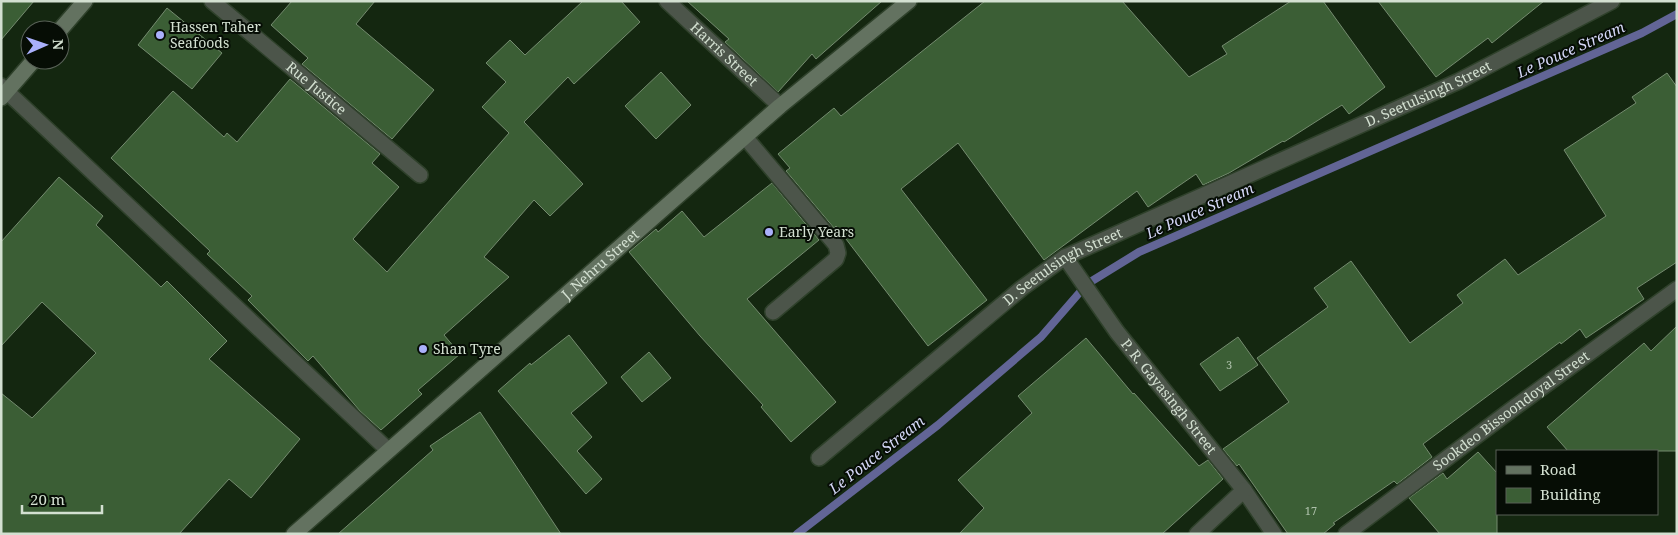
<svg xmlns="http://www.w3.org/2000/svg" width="1678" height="535" viewBox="0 0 1678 535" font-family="'Noto Serif',serif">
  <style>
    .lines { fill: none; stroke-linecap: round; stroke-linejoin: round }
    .stream { stroke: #626596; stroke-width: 8 }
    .building { fill: #3b5e35; stroke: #748b6f }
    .street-casing { stroke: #2f412b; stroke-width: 18 }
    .secondary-casing { stroke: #2f412b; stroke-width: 18 }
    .street { stroke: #4c554a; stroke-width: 15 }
    .secondary { stroke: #637260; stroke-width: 15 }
    .poi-dot { fill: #aab0fb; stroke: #060d05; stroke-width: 2 }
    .labels { text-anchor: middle; stroke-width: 4; stroke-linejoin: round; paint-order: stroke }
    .number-label { font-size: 11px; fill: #adc0aa }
    .poi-label { font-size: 14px; fill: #d3e0d1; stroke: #060d05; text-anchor: start }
    .street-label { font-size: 14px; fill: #d3e0d1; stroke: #060d05 }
    .water-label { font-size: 15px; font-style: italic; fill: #d4d7f6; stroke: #060d05 }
  </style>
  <rect width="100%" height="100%" fill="#142710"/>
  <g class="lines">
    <polyline class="stream" points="797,534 938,425 1041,337 1087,284 1139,252 1642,33 1677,14"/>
  </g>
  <g class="building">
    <polygon points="1,1 34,1 1,40"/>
    <polygon points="292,1 375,1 356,24 434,90 392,139 302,64 308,58 271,25"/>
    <polygon points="583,1 621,1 640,22 574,84 568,77 524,122 583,184 550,216 534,200 484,257 509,277 444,335 460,354 418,390 422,394 381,430 360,411 313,356 308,361 248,300 252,296 207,254 210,251 111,158 173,91 224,137 227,133 237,142 290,79 380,154 372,163 399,187 353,239 387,272 509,133 482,107 506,82 486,63 510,40 525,55"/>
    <polygon points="687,1 882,1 816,59 812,54 778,92 725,42 729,39"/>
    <polygon points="985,1 1122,1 1189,77 1227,54 1222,46 1291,1 1323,1 1385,87 1349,114 1342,105 1284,142 1283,141 1229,173 1203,185 1196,174 1148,207 1137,191 1044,260 958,143 901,189 987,300 928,346 836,226 834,228 786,171 790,168 778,154 834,108 841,116"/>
    <polygon points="1378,1 1544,1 1492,43 1488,38 1436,77"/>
    <polygon points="167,8 222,53 192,89 138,45"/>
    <polygon points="661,72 691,105 656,139 625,106"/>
    <polygon points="1667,73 1677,87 1677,262 1637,288 1644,299 1586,338 1580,329 1561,344 1560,342 1423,444 1432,457 1397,484 1394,481 1333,523 1335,524 1323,534 1288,534 1239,464 1237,466 1223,449 1289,402 1257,358 1328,307 1314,288 1351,261 1410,343 1463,303 1457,295 1505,259 1518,275 1606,216 1564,150 1636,103 1632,97"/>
    <polygon points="59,177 103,216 96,225 161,287 167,281 227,341 209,359 300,439 251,498 229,479 179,534 1,534 1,393 32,418 96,353 42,302 1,346 1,242"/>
    <polygon points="772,183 819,240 747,299 836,402 791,442 761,407 763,405 700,336 629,252 656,229 658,232 682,211 704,237"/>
    <polygon points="1677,326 1677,451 1568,451 1547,427 1644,343 1651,351"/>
    <polygon points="569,335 607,383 571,413 592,437 577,451 602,479 586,494 498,391 530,363 531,365"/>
    <polygon points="1238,337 1258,365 1220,391 1200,364"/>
    <polygon points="1086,338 1133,394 1134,393 1199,466 1208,460 1223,479 1162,534 959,534 984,508 958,480 1032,413 1018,396"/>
    <polygon points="649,352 671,378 642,402 621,377"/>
    <polygon points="480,412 561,534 338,534 433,450 430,446"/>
    <polygon points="1478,452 1497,473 1497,534 1440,534 1409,498 1443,473 1447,479"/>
  </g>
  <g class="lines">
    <g class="street-casing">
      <g id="street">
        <path id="s1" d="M212,1L420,175"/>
        <path id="s2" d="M667,1L780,106"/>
        <polyline points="1,86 388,450"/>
        <polyline points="745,137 836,245 838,253 836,259 773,312"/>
        <path id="s3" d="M1065,257L1117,332L1244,490L1274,534"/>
        <path id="s4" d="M819,458L1022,288L1065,257L1459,81L1612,1"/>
        <polyline points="1197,534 1244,490"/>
        <path id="s5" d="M1346,534L1511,410L1677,289"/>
      </g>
    </g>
    <g class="secondary-casing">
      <g id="secondary">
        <polyline points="60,30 85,1"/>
        <polyline points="1,98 34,60"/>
        <path id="s6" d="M294,534L780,106L909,1"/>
      </g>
    </g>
    <use href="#street" class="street"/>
    <use href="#secondary" class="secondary"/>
  </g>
  <g class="poi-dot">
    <circle cx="160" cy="35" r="5"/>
    <circle cx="769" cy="232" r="5"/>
    <circle cx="423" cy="349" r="5"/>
  </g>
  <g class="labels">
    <g class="number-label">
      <text x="1229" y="369">3</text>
      <text x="1311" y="515">17</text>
    </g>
    <g class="poi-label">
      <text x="170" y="32">Hassen Taher<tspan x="170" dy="16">Seafoods</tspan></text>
      <text x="779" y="237">Early Years</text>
      <text x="433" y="354">Shan Tyre</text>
    </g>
    <g class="street-label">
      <text dy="5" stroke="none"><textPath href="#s2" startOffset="78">Harris Street</textPath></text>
      <text dy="5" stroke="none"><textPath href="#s1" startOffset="136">Rue Justice</textPath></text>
      <text dy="5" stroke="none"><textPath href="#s4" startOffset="716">D. Seetulsingh Street</textPath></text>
      <text dy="5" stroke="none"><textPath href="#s6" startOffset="408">J. Nehru Street</textPath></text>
      <text dy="5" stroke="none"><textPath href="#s4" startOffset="311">D. Seetulsingh Street</textPath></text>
      <text dy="5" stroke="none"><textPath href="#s3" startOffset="174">P. R. Gayasingh Street</textPath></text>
      <text dy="5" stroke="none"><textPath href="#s5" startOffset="206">Sookdeo Bissoondoyal Street</textPath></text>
    </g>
    <g class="water-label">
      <text transform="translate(1571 50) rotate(-24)" y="5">Le Pouce Stream</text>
      <text transform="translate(1200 211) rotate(-24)" y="5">Le Pouce Stream</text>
      <text transform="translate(877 455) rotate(-38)" y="5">Le Pouce Stream</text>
    </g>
  </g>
  <rect width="1678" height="535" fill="none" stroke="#d3e0d1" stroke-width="5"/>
  <rect x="1496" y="450" width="162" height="65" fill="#060d05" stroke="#586157"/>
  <rect x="1506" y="466" width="25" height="8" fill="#637260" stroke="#586157"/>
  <text x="1540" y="475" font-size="15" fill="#d3e0d1">Road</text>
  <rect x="1506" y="488" width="25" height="15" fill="#3b5e35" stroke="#586157"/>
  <text x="1540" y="500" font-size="15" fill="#d3e0d1">Building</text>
  <g transform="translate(45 45) rotate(88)"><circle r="24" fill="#060d05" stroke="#586157"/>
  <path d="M0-4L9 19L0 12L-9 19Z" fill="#aab0fb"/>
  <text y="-8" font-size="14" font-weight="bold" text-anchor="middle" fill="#d3e0d1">N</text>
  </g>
  <path d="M22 505v8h80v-8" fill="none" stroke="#d3e0d1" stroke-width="2.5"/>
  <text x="30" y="505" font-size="15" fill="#d3e0d1" stroke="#060d05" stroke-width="4" paint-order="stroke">20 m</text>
</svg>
